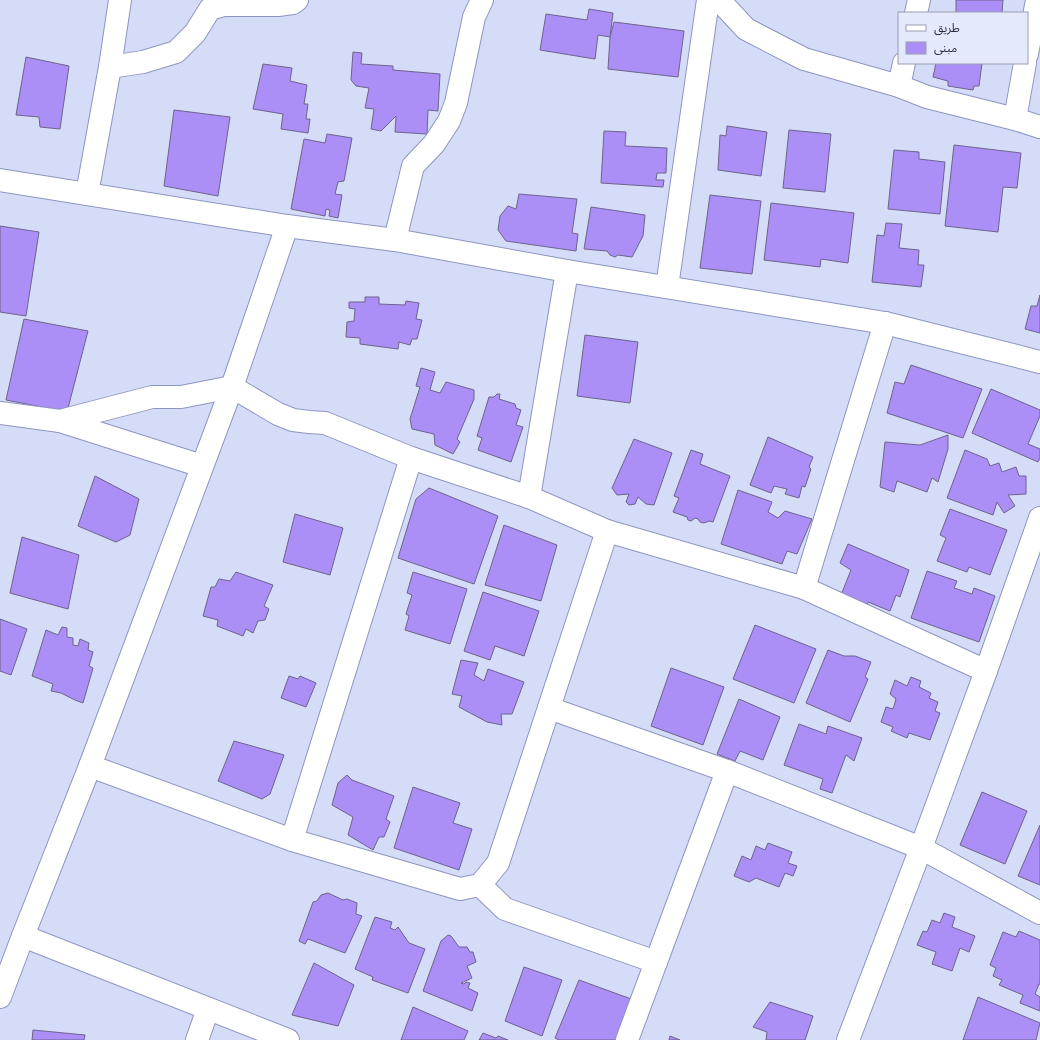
<svg xmlns="http://www.w3.org/2000/svg" width="1040" height="1040" viewBox="0 0 1040 1040" font-family="Jost,'Noto Sans Arabic',sans-serif">
  <style>
    .building { fill: #ab8ff7; stroke: #6d638c }
    .lines { fill: none; stroke-linecap: round; stroke-linejoin: round }
    .minor-casing { stroke: #8d96c0; stroke-width: 24 }
    .minor { stroke: #fff; stroke-width: 22 }
  </style>
  <rect width="100%" height="100%" fill="#d5dcf7"/>
  <g class="building">
    <polygon points="956,0 1003,0 1002,13 956,13"/>
    <polygon points="589,9 613,13 610,37 598,35 595,59 540,50 546,14 587,20"/>
    <polygon points="614,22 684,31 678,77 608,69 610,37"/>
    <polygon points="353,52 362,53 361,64 393,66 393,70 440,74 438,111 428,110 427,134 395,132 396,116 381,131 371,129 374,109 365,108 369,88 356,86 351,80"/>
    <polygon points="26,57 69,66 60,129 40,127 39,117 16,115"/>
    <polygon points="936,63 982,63 979,86 974,86 973,90 948,86 948,81 933,77"/>
    <polygon points="263,64 292,68 290,81 307,85 304,104 308,104 306,119 310,119 308,133 281,129 283,114 253,109"/>
    <polygon points="174,110 230,117 218,196 164,186"/>
    <polygon points="727,126 767,132 761,176 718,170 720,135 726,136"/>
    <polygon points="789,130 831,134 825,192 783,188"/>
    <polygon points="604,131 626,132 625,146 667,148 666,173 657,173 656,180 664,180 663,187 601,183"/>
    <polygon points="327,134 352,138 344,181 338,182 335,194 342,195 338,218 329,216 330,210 326,209 325,216 291,209 304,139 325,143"/>
    <polygon points="954,145 1021,153 1017,188 1003,187 998,232 945,226"/>
    <polygon points="894,150 919,152 919,159 945,162 940,214 888,209"/>
    <polygon points="519,194 577,199 572,233 578,234 576,251 506,241 498,230 500,216 508,206 516,209"/>
    <polygon points="710,195 761,201 752,274 700,268"/>
    <polygon points="771,203 854,213 848,263 821,259 820,267 764,260"/>
    <polygon points="591,207 645,215 643,236 632,257 618,255 615,257 610,255 607,251 584,249"/>
    <polygon points="886,223 902,224 899,248 919,250 918,265 924,265 921,287 872,282 877,235 884,236"/>
    <polygon points="0,226 39,232 26,316 0,312"/>
    <polygon points="1040,295 1040,333 1025,329 1031,306 1037,306"/>
    <polygon points="365,297 379,297 379,304 405,305 406,301 419,303 416,319 422,320 417,339 412,339 410,345 399,342 398,349 360,344 360,338 346,337 347,322 354,321 355,309 349,308 349,302 365,302"/>
    <polygon points="24,319 88,331 67,412 6,400"/>
    <polygon points="585,335 638,342 630,403 577,396"/>
    <polygon points="911,365 982,389 963,438 887,413 895,382 904,384"/>
    <polygon points="421,368 435,372 430,390 440,393 446,382 474,390 474,399 457,439 460,442 453,454 435,445 434,434 412,429 410,419 420,387 416,386"/>
    <polygon points="991,389 1040,410 1040,416 1028,444 1040,449 1040,458 1038,462 972,433"/>
    <polygon points="497,394 500,394 499,399 515,404 516,408 521,410 516,425 523,427 511,462 478,450 482,438 477,436 489,397 494,397"/>
    <polygon points="948,435 948,449 938,482 932,478 927,492 897,481 894,492 880,487 885,442 920,445"/>
    <polygon points="768,437 813,457 809,467 811,469 805,487 802,486 799,498 785,494 787,489 774,486 771,493 750,485"/>
    <polygon points="634,439 672,453 654,505 646,504 638,497 635,504 629,505 626,502 629,494 617,495 612,488"/>
    <polygon points="691,450 703,454 700,464 730,476 713,522 709,521 704,523 700,522 698,519 695,518 691,521 688,520 687,517 673,512 679,498 674,496"/>
    <polygon points="965,450 987,459 990,466 999,463 1002,472 1016,467 1019,476 1026,476 1026,494 1008,495 1015,506 1004,513 997,502 993,515 947,498"/>
    <polygon points="95,476 139,499 130,535 116,542 78,526"/>
    <polygon points="429,488 498,516 474,584 398,558 416,499"/>
    <polygon points="738,490 772,502 768,512 778,518 785,511 812,519 797,554 787,551 782,564 721,544"/>
    <polygon points="950,509 1007,530 990,575 969,567 967,572 937,561 946,538 940,535"/>
    <polygon points="295,514 343,528 330,575 283,562"/>
    <polygon points="504,525 557,545 541,601 485,585"/>
    <polygon points="22,537 79,555 68,609 10,593"/>
    <polygon points="848,544 909,570 900,597 896,595 890,611 868,602 867,606 841,595 851,570 840,563"/>
    <polygon points="927,571 957,581 954,588 972,594 974,588 995,596 979,642 911,618"/>
    <polygon points="236,572 273,585 264,606 269,609 265,620 258,621 253,633 246,629 243,636 217,626 218,620 203,616 211,587 215,587 219,579 230,581"/>
    <polygon points="413,572 467,589 450,644 405,630 409,616 406,614 412,595 407,593"/>
    <polygon points="483,592 539,611 524,656 495,646 490,660 464,651"/>
    <polygon points="0,619 27,629 11,675 0,671"/>
    <polygon points="755,625 816,649 794,703 733,679"/>
    <polygon points="62,627 67,628 67,637 73,638 73,645 78,646 80,639 89,643 88,650 93,652 89,666 93,668 83,703 75,700 61,693 51,691 53,684 32,676 46,630 58,635"/>
    <polygon points="828,650 844,656 855,656 871,662 865,677 868,679 850,722 806,703"/>
    <polygon points="461,660 478,663 474,675 484,681 488,669 524,682 512,714 501,714 502,725 487,722 459,707 462,696 452,694"/>
    <polygon points="671,668 724,687 703,745 651,726"/>
    <polygon points="289,676 298,679 300,676 316,683 306,707 281,698"/>
    <polygon points="911,677 921,681 919,687 931,693 929,698 938,702 935,711 940,713 930,740 909,733 907,738 891,731 893,727 881,722 886,707 893,709 896,699 890,694 895,680 907,686"/>
    <polygon points="739,699 780,717 763,760 740,751 735,761 717,754"/>
    <polygon points="799,724 826,734 828,726 862,738 854,761 846,755 832,793 820,789 823,779 784,765"/>
    <polygon points="234,741 284,755 270,794 262,799 218,781"/>
    <polygon points="347,775 352,780 394,796 386,819 390,822 384,837 379,837 373,850 348,835 353,817 332,805 338,783"/>
    <polygon points="413,787 460,803 453,823 472,829 459,870 394,848"/>
    <polygon points="982,792 1027,811 1005,864 960,845"/>
    <polygon points="1040,825 1040,885 1018,876"/>
    <polygon points="768,843 792,852 788,863 797,866 793,876 785,873 779,887 756,878 749,882 734,876 742,856 751,860 756,846 765,850"/>
    <polygon points="328,893 343,900 347,899 357,903 356,914 362,916 345,953 308,939 305,944 299,941 313,902 317,901 321,895"/>
    <polygon points="944,913 955,917 952,927 975,936 969,952 960,948 952,971 932,964 936,952 917,945 923,931 927,932 932,920 940,923"/>
    <polygon points="375,917 392,922 390,928 395,930 398,927 409,943 425,949 408,993 372,980 373,977 355,969"/>
    <polygon points="1019,931 1040,940 1040,984 1039,984 1035,994 1040,997 1040,1011 1020,1003 1023,995 999,985 1002,980 993,976 996,968 990,965 1003,932 1016,937"/>
    <polygon points="448,935 451,936 459,947 467,947 470,952 473,952 476,962 467,966 472,978 461,983 464,984 466,982 470,983 468,988 478,993 472,1011 423,991 441,941"/>
    <polygon points="314,963 354,985 338,1026 292,1015"/>
    <polygon points="524,967 562,980 542,1036 505,1021"/>
    <polygon points="579,980 634,1000 617,1040 559,1040 555,1038"/>
    <polygon points="978,997 1040,1023 1036,1040 963,1040"/>
    <polygon points="770,1002 813,1016 805,1040 766,1040 767,1032 753,1027"/>
    <polygon points="413,1007 468,1031 464,1040 401,1040"/>
    <polygon points="33,1030 85,1035 84,1040 32,1040"/>
    <polygon points="483,1033 496,1038 498,1036 508,1040 479,1040"/>
    <polygon points="670,1036 680,1040 669,1040"/>
  </g>
  <g class="lines">
    <g class="minor-casing">
      <g id="minor">
        <polyline points="719,0 746,29 804,59 899,86"/>
        <polyline points="916,13 919,0"/>
        <polyline points="1027,54 1037,0"/>
        <polyline points="904,63 899,86 927,97 1015,119 1040,127"/>
        <polyline points="110,67 143,62 176,52 195,33 210,9 224,5 278,5 293,3 297,0"/>
        <polyline points="1015,119 1025,63"/>
        <polyline points="0,180 287,226 395,240 567,271 885,323 1040,362"/>
        <polyline points="87,194 110,67 120,0"/>
        <polyline points="395,240 413,166 434,144 449,121 456,103 474,17 482,0"/>
        <polyline points="667,287 708,0"/>
        <polyline points="885,323 804,588 986,671"/>
        <polyline points="0,413 60,421 152,397 181,397 232,387 278,414 293,420 309,422 325,423 411,458 529,497 607,531 804,588"/>
        <polyline points="60,421 202,466"/>
        <polyline points="529,497 567,271"/>
        <polyline points="549,708 727,771 921,848 1040,913"/>
        <polyline points="90,766 292,840 411,458"/>
        <polyline points="292,840 460,889 480,885 498,863 607,531"/>
        <polyline points="480,885 505,909 656,962"/>
        <polyline points="23,936 288,1040"/>
        <polyline points="0,997 23,936 90,766 232,387 287,226"/>
        <polyline points="197,1040 208,1009"/>
        <polyline points="627,1040 727,771"/>
        <polyline points="848,1040 921,848 986,671 1040,518"/>
      </g>
    </g>
    <use href="#minor" class="minor"/>
  </g>
  <rect x="898" y="12" width="130" height="52" fill="#e5e9fc" stroke="#9a9eb0"/>
  <rect x="906" y="25" width="20" height="6" fill="#ffffff" stroke="#9a9eb0"/>
  <text x="934" y="32" font-size="12" fill="#2a2e3f">طريق</text>
  <rect x="906" y="42" width="20" height="12" fill="#ab8ff7" stroke="#9a9eb0"/>
  <text x="934" y="52" font-size="12" fill="#2a2e3f">مبنى</text>
</svg>
